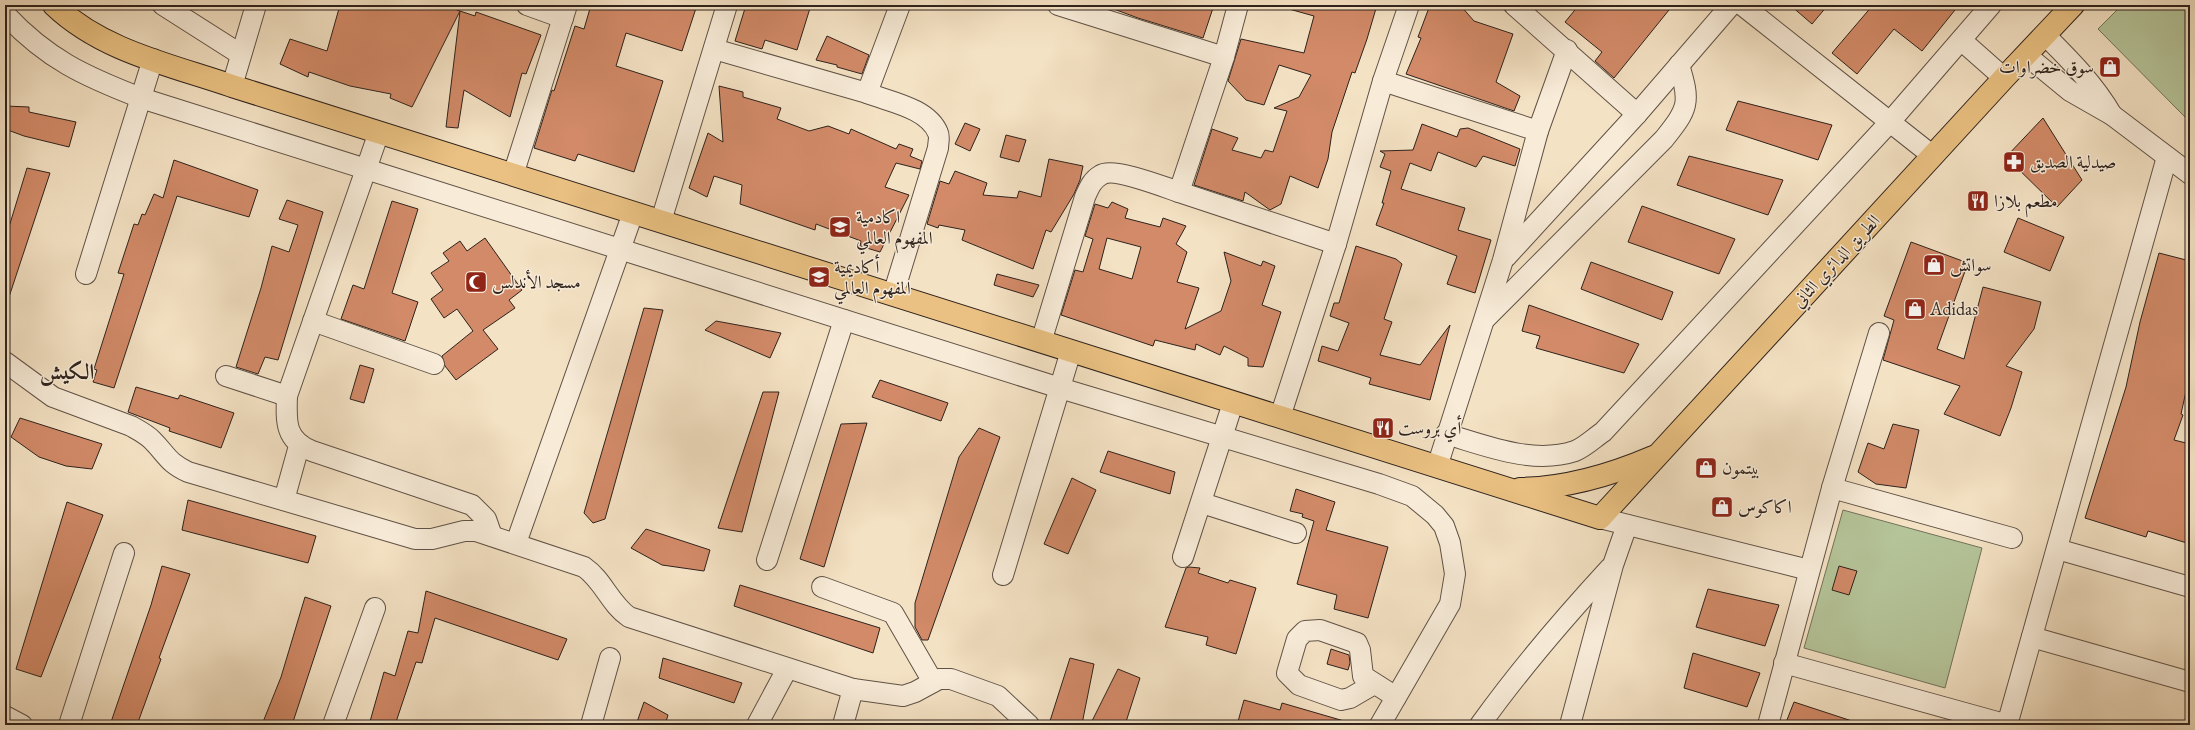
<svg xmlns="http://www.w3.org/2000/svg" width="2195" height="730" viewBox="0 0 2195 730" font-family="'EB Garamond',Amiri,serif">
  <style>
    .green { fill: #b5c499; stroke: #72735a }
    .building { fill: #d28a68; stroke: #2e221c; fill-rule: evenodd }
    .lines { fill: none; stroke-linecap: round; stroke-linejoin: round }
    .minor-casing { stroke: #605246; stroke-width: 22 }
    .major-casing { stroke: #2e221c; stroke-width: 24 }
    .minor { stroke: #f8ecd9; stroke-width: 20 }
    .major { stroke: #eac182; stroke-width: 22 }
    .labels { text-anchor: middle; stroke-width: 3; stroke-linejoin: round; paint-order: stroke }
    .poi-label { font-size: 18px; fill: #2e221c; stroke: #f8ecd9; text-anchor: start }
    .street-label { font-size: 18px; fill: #2e221c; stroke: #f8ecd9 }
    .district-label { font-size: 22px; font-weight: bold; fill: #2e221c; stroke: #f8ecd9 }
  </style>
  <rect width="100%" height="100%" fill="#f4e2c4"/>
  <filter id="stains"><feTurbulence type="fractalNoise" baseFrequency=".005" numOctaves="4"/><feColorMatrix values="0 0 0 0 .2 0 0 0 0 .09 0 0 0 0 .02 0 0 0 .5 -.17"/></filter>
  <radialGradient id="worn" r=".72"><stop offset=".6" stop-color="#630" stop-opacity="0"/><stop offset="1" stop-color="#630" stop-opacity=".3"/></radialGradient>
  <g class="green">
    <polygon points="2122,5 2190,5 2190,112 2185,117 2098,29"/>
    <polygon points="1843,510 1982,548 1945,688 1804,648"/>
  </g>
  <g class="building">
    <polygon points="340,5 442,5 460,11 412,107 390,98 391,94 350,86 309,72 308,77 280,64 290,39 327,51"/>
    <polygon points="591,5 625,5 637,8 638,5 697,5 682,51 626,33 616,66 663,81 634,172 578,154 575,161 534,148 552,90 554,91 575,26 584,29"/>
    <polygon points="746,5 811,5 797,50 765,40 762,49 735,41"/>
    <polygon points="1111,5 1214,5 1203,38 1138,18 1111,8"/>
    <polygon points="1290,5 1377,5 1367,39 1355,73 1352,72 1332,132 1328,159 1318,188 1290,176 1281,204 1270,210 1245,192 1243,201 1194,185 1212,129 1238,138 1232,150 1261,158 1265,150 1273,152 1287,111 1274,108 1299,97 1311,75 1279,65 1264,105 1246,100 1228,81 1241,39 1304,53 1314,16 1289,9"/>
    <polygon points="1430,5 1460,5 1474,21 1513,34 1496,82 1520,96 1514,111 1406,74 1421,38 1418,37"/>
    <polygon points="1579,5 1673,5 1614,78 1595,61 1602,52 1565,22"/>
    <polygon points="1790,5 1828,5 1812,24"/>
    <polygon points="1873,5 1959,5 1922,51 1894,29 1857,74 1832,53"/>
    <polygon points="460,11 475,16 476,12 541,35 526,74 522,73 510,117 464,90 458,128 446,127"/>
    <polygon points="827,36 869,55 862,74 837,67 837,65 816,60"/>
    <polygon points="719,86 743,92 743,97 781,108 777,119 809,131 828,126 849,134 851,129 896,149 899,144 913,149 910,156 922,161 920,169 896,163 885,187 909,195 880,252 860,246 861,241 816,224 815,230 740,204 742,185 714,176 707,197 689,188 708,133 723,142"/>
    <polygon points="1738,101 1832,125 1818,160 1726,130"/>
    <polygon points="5,106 29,107 29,112 76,122 69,147 24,136 5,129"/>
    <polygon points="2043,118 2082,180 2057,207 2006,157"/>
    <polygon points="965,123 980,129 970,151 955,144"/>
    <polygon points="1422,124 1457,137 1460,129 1468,128 1520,149 1515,166 1483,156 1476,167 1438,152 1431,171 1410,163 1401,189 1465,208 1458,230 1491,240 1475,293 1447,284 1457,256 1376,225 1384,203 1382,203 1391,171 1380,167 1385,154 1380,151 1413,150"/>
    <polygon points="1006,135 1026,140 1019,162 1000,157"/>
    <polygon points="1689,156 1783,180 1768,215 1677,185"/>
    <polygon points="1049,159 1083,166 1080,180 1074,194 1051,232 1046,230 1033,269 962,240 965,230 939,225 938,228 927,224 940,181 949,184 955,171 987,183 983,195 1017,198 1019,191 1041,197"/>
    <polygon points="174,160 258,190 249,217 177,196 114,388 93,382 97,370 94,369 124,274 118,273 134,224 138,225 142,214 145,215 154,194 163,198"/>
    <polygon points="27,168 50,173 8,300 5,299 5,240"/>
    <polygon points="287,200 323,212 278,360 265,357 258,374 236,367 261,288 272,246 289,252 298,225 279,219"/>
    <polygon points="392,201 418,209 392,293 418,302 405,341 341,319 353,285 364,289"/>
    <path d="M1112,202L1128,209L1125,218L1160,227L1163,218L1186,226L1176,244L1187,252L1177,282L1199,288L1185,329L1221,311L1231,281L1224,252L1261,266L1263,261L1275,266L1262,305L1281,312L1263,367L1248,366V358L1224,346L1220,355L1196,344L1195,350L1155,340L1153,346L1061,315L1075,270L1083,272L1093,239L1085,236L1095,204L1108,208ZM1107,238L1141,247L1132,279L1099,269Z"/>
    <polygon points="1642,206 1735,239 1719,274 1628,242"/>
    <polygon points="2018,218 2064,237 2050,271 2004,252"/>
    <polygon points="485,238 522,290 509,300 515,308 483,330 498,349 456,380 445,366 442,356 473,331 457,309 444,318 431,299 443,290 431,273 449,261 443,253 460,241 467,251"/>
    <polygon points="1911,242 1968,263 1937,349 1964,359 1983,287 2041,302 2034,329 2006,366 2022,372 2011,408 2000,436 1944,414 1960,386 1883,360 1894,320 1884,316"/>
    <polygon points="1356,246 1396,259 1402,264 1384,319 1392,322 1380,355 1420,365 1450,325 1430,400 1369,384 1371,378 1318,361 1322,346 1338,351 1349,323 1330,316 1334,303 1339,303"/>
    <polygon points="2159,253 2190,261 2190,373 2181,414 2183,415 2174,440 2190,444 2190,544 2148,531 2146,537 2085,518 2126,387 2140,322"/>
    <polygon points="1591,262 1673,292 1662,320 1581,289"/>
    <polygon points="997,274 1039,285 1033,297 994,285"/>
    <polygon points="1529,305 1639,344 1624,373 1536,348 1540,336 1522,331"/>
    <polygon points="644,308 663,310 605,519 593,523 584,513"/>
    <polygon points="716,321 781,333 770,358 705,330"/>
    <polygon points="360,365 374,369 364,403 350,399"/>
    <polygon points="880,380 948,403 941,421 872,397"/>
    <polygon points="136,387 178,399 180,395 234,413 221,448 169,431 170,428 128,412"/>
    <polygon points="763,392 779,392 742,532 718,528"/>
    <polygon points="20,418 102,444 92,469 66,466 39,457 11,437"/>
    <polygon points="867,423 824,567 800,559 841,424"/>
    <polygon points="1893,424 1919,430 1906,488 1876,484 1858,472 1868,443 1884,449"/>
    <polygon points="979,428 1000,437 928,640 922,640 915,627 915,603 959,457"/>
    <polygon points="1108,451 1175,472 1170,494 1100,472"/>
    <polygon points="1072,478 1096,490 1068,554 1044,544"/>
    <polygon points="1296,489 1335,502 1326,530 1388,547 1368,618 1334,609 1337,595 1297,584 1314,521 1302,517 1303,514 1290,511"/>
    <polygon points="188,500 316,536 308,563 182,530"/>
    <polygon points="67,502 103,515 41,677 16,669"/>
    <polygon points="646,529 710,550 704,571 662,565 631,548"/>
    <polygon points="162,566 190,574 159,658 161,659 137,725 110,725 151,605"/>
    <polygon points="1839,566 1857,571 1849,595 1832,590"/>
    <polygon points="1189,567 1200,568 1198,573 1228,583 1230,580 1256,588 1236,654 1206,645 1208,637 1165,627 1186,568"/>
    <polygon points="740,585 880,628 873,653 734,606"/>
    <polygon points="1708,589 1779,605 1765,646 1696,627"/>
    <polygon points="426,591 567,639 558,660 435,618 422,663 416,662 395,725 369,725 384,672 395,676 408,631 418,633"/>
    <polygon points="305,597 331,606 292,725 272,725 263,722 281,677"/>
    <polygon points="1331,649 1349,655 1350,663 1348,670 1327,664"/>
    <polygon points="1693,653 1760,673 1747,707 1684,688"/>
    <polygon points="663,658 742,683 734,703 659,678"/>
    <polygon points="1070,658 1094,664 1082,724 1050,721"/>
    <polygon points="1118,669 1140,678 1125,725 1090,725"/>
    <polygon points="1244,700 1280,710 1282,703 1344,721 1344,725 1237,725"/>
    <polygon points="644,702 668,715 665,725 636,725"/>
    <polygon points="1794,702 1855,722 1854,725 1785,725"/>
  </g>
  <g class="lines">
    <g class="minor-casing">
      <g id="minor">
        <polyline points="163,5 240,54"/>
        <polyline points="527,5 563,18"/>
        <polyline points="1058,5 1224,57 1179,192 1336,244"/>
        <polyline points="1514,5 1637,114"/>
        <polyline points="1742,5 1933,156"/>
        <path d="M5,14C47,59 84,76 141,98L1060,388L1379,484L1412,496L1435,515L1444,526L1450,543L1455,574L1450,604L1380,725"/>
        <path d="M2045,35C2070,60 2094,84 2112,115"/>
        <polyline points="1961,40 2004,78"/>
        <polyline points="714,49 867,93"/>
        <polyline points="2026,55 2070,91 2112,115 2190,174"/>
        <polyline points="1224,57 1238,5"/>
        <polyline points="1383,81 1538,131"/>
        <polyline points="232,86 256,5"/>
        <path d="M379,132L287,396C286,422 285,440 312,451L472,505L486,519L492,536"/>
        <polyline points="513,175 567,5"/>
        <polyline points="661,221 727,5"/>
        <polyline points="1506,257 1637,114 1731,5"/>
        <polyline points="86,274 153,59"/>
        <path d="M893,295L938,148C938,144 940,137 938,133C928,108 890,102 867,93L900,5"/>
        <path d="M1486,318L1664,139C1688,109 1691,103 1679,65"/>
        <polyline points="313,321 434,364"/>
        <path d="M1041,342L1085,197C1089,188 1092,180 1101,175C1113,167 1164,187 1179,192"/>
        <path d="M5,362L53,397L131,426C138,430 146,434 152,440C167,455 168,463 188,472L415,539H432L464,531H476L584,567C603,580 610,604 629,617L853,689L903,696L915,692L939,679H951L998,696L1029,725"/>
        <polyline points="226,376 287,396"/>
        <polyline points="1280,417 1336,244 1383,81 1409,5"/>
        <path d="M1446,434C1487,446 1533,465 1575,451C1585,447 1594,438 1603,432L1889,123L1991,5"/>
        <polyline points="1437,467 1503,260 1538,131 1567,50"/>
        <polyline points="1832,488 2012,538"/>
        <polyline points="284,500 299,446"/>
        <polyline points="1202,503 1296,533"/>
        <polyline points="1600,518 1809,570"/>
        <polyline points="516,543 633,213"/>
        <polyline points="2057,549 2190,587"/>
        <polyline points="1183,557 1233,403"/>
        <polyline points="767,560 844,320"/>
        <polyline points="1003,575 1071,351"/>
        <polyline points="822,587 893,613 933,682"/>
        <polyline points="2032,637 2190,682"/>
        <polyline points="1784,663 2008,725"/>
        <polyline points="1374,684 1350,698 1341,700 1299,685 1287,673 1297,639 1305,631 1320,630 1357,643 1360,650 1363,676 1396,697"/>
        <polyline points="5,716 22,725"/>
        <polyline points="69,725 124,553"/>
        <polyline points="333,725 375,608"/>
        <polyline points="591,725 610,658"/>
        <polyline points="757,725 787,669"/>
        <polyline points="843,725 853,689"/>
        <path d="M1480,725C1520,669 1564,618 1610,568"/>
        <polyline points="1570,725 1613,565 1627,525"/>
        <polyline points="1768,725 1832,488 1879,333"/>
        <polyline points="2007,725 2167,157"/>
      </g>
    </g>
    <g class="major-casing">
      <g id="major">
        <path d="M54,5C102,51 171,65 232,86L1600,518L2004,78L2073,5"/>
        <path d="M1520,489C1566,488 1611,475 1653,457"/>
      </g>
    </g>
    <use href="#minor" class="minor"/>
    <use href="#major" class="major"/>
  </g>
  <defs>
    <g id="shop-square" transform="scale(1.15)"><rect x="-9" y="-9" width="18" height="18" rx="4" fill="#8f2418" stroke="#f8ecd9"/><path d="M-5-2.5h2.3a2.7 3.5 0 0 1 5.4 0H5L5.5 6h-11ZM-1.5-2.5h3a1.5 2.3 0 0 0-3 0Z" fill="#fff"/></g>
    <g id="pharmacy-square" transform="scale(1.15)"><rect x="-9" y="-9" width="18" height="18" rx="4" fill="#8f2418" stroke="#f8ecd9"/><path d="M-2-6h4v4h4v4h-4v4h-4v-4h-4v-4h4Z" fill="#fff"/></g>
    <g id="restaurant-square" transform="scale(1.15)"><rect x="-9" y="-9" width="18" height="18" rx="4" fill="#8f2418" stroke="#f8ecd9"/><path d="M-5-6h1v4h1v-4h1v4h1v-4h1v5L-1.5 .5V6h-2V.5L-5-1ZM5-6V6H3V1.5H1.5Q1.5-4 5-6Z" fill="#fff"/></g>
    <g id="university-square" transform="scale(1.15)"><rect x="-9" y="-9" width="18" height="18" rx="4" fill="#8f2418" stroke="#f8ecd9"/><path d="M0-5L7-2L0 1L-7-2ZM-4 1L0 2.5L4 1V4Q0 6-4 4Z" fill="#fff"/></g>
    <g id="school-square" transform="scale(1.15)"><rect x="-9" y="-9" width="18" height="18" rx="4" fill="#8f2418" stroke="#f8ecd9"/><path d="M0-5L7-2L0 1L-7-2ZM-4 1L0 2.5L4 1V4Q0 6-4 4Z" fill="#fff"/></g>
    <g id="mosque-square" transform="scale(1.15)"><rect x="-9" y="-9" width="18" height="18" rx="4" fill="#8f2418" stroke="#f8ecd9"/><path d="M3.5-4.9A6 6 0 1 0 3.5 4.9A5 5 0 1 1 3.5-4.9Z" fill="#fff"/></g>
  </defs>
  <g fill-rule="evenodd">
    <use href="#shop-square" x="2110" y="67"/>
    <use href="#pharmacy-square" x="2014" y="162"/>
    <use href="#restaurant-square" x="1978" y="201"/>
    <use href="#university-square" x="840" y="227"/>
    <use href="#shop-square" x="1934" y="265"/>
    <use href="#school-square" x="819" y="277"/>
    <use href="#mosque-square" x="476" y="282"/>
    <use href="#shop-square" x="1915" y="309"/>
    <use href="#restaurant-square" x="1383" y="428"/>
    <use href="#shop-square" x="1706" y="468"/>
    <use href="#shop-square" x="1722" y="507"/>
  </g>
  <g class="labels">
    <g class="poi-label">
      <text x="2094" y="73" text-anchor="end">سوق خضراوات</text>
      <text x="2030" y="168">صيدلية الصديق</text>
      <text x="1994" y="207">مطعم بلازا</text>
      <text x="856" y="223">اكادمية<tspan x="856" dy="21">المفهوم العالمي</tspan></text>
      <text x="1950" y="271">سواتش</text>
      <text x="834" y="273">أكاديمية<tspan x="834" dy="21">المفهوم العالمي</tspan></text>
      <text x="492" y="288">مسجد الأندلس</text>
      <text x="1930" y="315">Adidas</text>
      <text x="1398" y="434">أي بروست</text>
      <text x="1722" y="474">بيتمون</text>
      <text x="1738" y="513">اكاكوس</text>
    </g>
    <g class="street-label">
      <text transform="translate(1836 261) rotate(-47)" y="6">الطريق الدائري الثاني</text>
    </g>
    <g class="district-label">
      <text x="67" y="379">الكيش</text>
    </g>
  </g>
  <rect width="2195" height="730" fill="none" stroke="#f4e2c4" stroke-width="20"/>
  <rect x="6" y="6" width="2183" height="718" fill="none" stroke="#2e221c" stroke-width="2"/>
  <rect x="10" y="10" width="2175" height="710" fill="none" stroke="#2e221c"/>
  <rect width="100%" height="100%" filter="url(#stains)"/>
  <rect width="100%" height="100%" fill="url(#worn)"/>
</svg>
